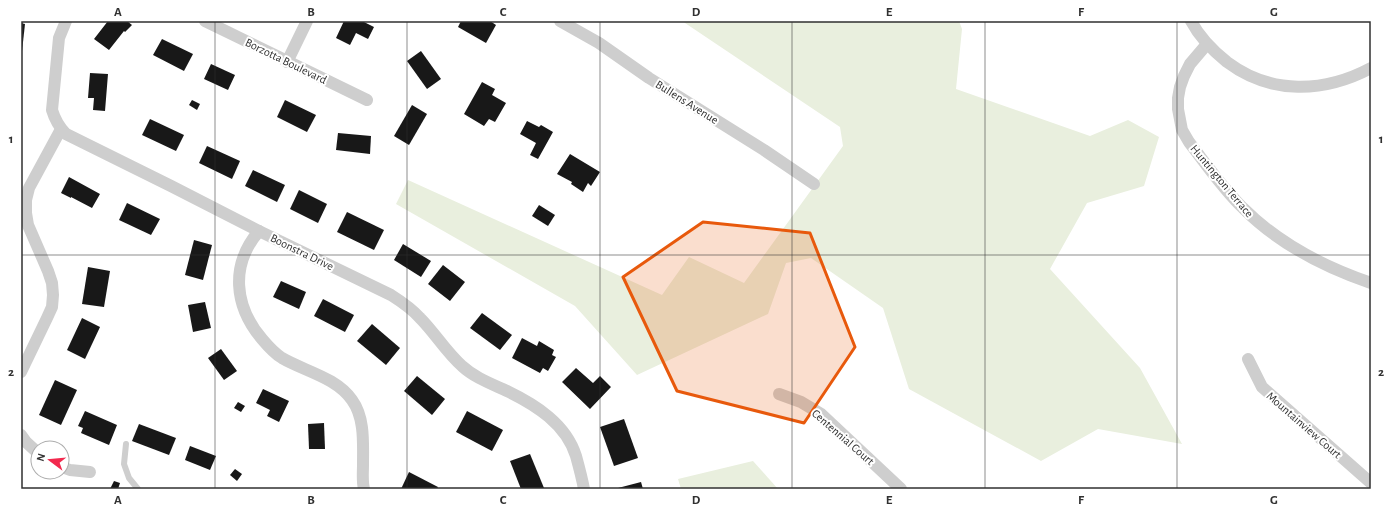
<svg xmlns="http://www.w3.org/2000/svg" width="1392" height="510" viewBox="0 0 1392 510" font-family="'Alegreya Sans',sans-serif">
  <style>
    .green { fill: #e9efde }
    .building { fill: #181818 }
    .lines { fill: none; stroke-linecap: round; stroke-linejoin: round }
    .service { stroke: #cecece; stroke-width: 6 }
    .minor { stroke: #cecece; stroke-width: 12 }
    .marked { fill: #e8590c; fill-opacity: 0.2; stroke: #e8590c; stroke-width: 3; stroke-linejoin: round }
    .grid { fill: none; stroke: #313131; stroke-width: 1; stroke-opacity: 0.55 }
    .labels { text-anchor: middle; stroke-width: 4; stroke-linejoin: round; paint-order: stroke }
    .street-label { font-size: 12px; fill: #313131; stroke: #fff }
    .neatline { fill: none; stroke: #313131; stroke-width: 1.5 }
    .grid-label { font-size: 13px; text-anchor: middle; font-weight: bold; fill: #313131 }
  </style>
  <rect width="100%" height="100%" fill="#fff"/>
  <g class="green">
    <polygon points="682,21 959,21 962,29 956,89 1090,136 1128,120 1159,137 1144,186 1087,203 1050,269 1140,368 1182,444 1098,429 1041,461 909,389 883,308 811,258 786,263 768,314 637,375 575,306 396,204 408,180 662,295 689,257 744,283 843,146 840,127"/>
    <polygon points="753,461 778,489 681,489 678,479"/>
  </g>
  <g class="building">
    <polygon points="108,21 127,21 132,25 125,32 124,31 109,50 94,39"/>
    <polygon points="344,21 362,21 374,27 368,39 356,33 350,45 336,38"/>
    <polygon points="461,21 490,21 496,25 486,43 458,27"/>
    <polygon points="21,23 25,24 22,51 21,51"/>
    <polygon points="162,39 193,54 184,71 153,55"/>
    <polygon points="421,51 441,79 427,89 407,61"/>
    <polygon points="211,64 235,75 228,90 204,79"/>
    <polygon points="90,73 108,74 105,111 93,110 94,98 88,98"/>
    <polygon points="482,82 495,89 492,95 506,103 495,122 489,119 484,126 464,114"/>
    <polygon points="192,100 200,104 197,110 189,105"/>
    <polygon points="285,100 316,115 307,132 277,117"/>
    <polygon points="412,105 427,114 409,145 394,136"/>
    <polygon points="150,119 184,135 176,151 142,135"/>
    <polygon points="527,121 539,127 541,125 553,132 538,159 530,155 536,143 520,134"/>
    <polygon points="338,133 371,136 370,154 336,150"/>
    <polygon points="207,146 240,161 232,179 199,163"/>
    <polygon points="570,154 600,172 591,186 588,183 583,192 571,184 572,182 557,174"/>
    <polygon points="253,170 285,185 277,202 245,186"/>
    <polygon points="69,177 100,194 92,208 71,197 71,198 61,193"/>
    <polygon points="299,190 327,204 318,223 290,209"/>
    <polygon points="127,203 160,219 151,235 119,220"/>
    <polygon points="539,205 555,215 548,226 532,216"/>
    <polygon points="347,212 384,230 374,250 337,232"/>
    <polygon points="194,240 212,245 203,280 185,275"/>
    <polygon points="403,244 431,261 421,277 394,260"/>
    <polygon points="443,265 465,282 450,301 428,284"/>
    <polygon points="88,267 110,271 104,307 82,304"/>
    <polygon points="281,281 306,292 299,309 273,297"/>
    <polygon points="323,299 354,315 345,332 314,316"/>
    <polygon points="205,302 211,328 193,332 188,305"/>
    <polygon points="482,313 512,335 500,350 470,328"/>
    <polygon points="82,318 100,327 85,359 67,350"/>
    <polygon points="372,324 400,348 386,365 357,341"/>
    <polygon points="522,338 537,346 539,341 554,350 552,355 556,357 548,371 543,368 540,373 512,358"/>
    <polygon points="221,349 237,371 224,380 208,358"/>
    <polygon points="576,368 593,383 600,376 611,387 590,409 562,382"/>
    <polygon points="417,376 445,399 432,415 404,391"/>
    <polygon points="55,380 77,390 61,425 39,415"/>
    <polygon points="263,389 289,401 279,422 267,416 270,410 256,403"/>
    <polygon points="238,402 245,406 241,412 234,408"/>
    <polygon points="85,411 117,425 109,445 81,433 83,428 78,426"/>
    <polygon points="467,411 503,430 492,451 456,432"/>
    <polygon points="624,419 638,458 614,466 600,427"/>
    <polygon points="324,423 325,449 309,449 308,424"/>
    <polygon points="139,424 176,438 169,455 132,441"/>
    <polygon points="190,446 216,456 210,470 185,460"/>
    <polygon points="530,454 544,488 542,489 521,489 510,461"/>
    <polygon points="235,469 242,474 237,481 230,475"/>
    <polygon points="409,472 438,487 437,489 401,489"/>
    <polygon points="114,481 120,483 118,489 110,489"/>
    <polygon points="641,482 643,489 619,489 618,488"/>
  </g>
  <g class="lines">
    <polyline class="service" points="126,444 124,464 129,478 138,489"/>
    <g class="minor">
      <path d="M66,21L59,38L52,110C55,120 59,127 66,134L171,186L259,231L391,295C402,302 412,309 420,318C435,333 446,352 462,366C475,378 492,384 507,391C536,405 566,424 576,456C579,467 582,478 584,489"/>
      <polyline points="205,21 367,100"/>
      <polyline points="560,21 599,43 649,78 764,150 814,184"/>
      <path d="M1191,21C1200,38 1212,50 1227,62C1271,95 1324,93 1371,68"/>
      <path d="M1207,44L1190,64L1184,76L1180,87L1178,98V109L1182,130L1189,142C1206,164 1223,189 1243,208C1279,244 1324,267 1371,283"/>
      <polyline points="287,62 307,21"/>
      <path d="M259,231C230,265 234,306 262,339C267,345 274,353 282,358C304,371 336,377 352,400C365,418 363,443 363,465C363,473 362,481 364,489"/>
      <polyline points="1248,359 1262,387 1371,483"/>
      <polyline points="21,372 47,318 52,307 53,295 52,283 48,271 28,225 26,213 26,200 29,188 61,129"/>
      <polyline points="779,394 801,402 821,414 901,489"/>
      <polyline points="21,435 26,442 38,453"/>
      <polyline points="62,467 70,470 90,472"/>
    </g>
  </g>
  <path class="marked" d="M703,222L810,233L855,347L804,423L677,391L623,277Z"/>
  <path class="grid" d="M215,21V489M407,21V489M600,21V489M792,21V489M985,21V489M1177,21V489M21,255H1371"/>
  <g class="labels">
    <g class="street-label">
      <text transform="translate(286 61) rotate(26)" y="4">Borzotta Boulevard</text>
      <text transform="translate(687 102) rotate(32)" y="4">Bullens Avenue</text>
      <text transform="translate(1222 181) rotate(50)" y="4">Huntington Terrace</text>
      <text transform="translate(302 252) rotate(26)" y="4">Boonstra Drive</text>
      <text transform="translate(1304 425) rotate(41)" y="4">Mountainview Court</text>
      <text transform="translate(843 437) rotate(41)" y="4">Centennial Court</text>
    </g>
  </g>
  <rect width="1392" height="510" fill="none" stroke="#ffffff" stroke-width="44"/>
  <g transform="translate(50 460) rotate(286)"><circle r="19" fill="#ffffff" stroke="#adadad"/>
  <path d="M0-3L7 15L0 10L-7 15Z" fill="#f2294e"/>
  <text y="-6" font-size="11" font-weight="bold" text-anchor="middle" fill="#313131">N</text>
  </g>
  <rect x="22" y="22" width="1348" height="466" class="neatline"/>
  <g class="grid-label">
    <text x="118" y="16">A</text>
    <text x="311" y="16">B</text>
    <text x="503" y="16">C</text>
    <text x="696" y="16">D</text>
    <text x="889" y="16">E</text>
    <text x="1081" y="16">F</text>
    <text x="1274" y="16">G</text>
    <text x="11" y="143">1</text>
    <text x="1381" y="143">1</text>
    <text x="11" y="376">2</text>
    <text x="1381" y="376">2</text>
    <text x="118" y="504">A</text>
    <text x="311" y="504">B</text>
    <text x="503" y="504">C</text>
    <text x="696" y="504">D</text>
    <text x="889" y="504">E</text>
    <text x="1081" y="504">F</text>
    <text x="1274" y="504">G</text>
  </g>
</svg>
